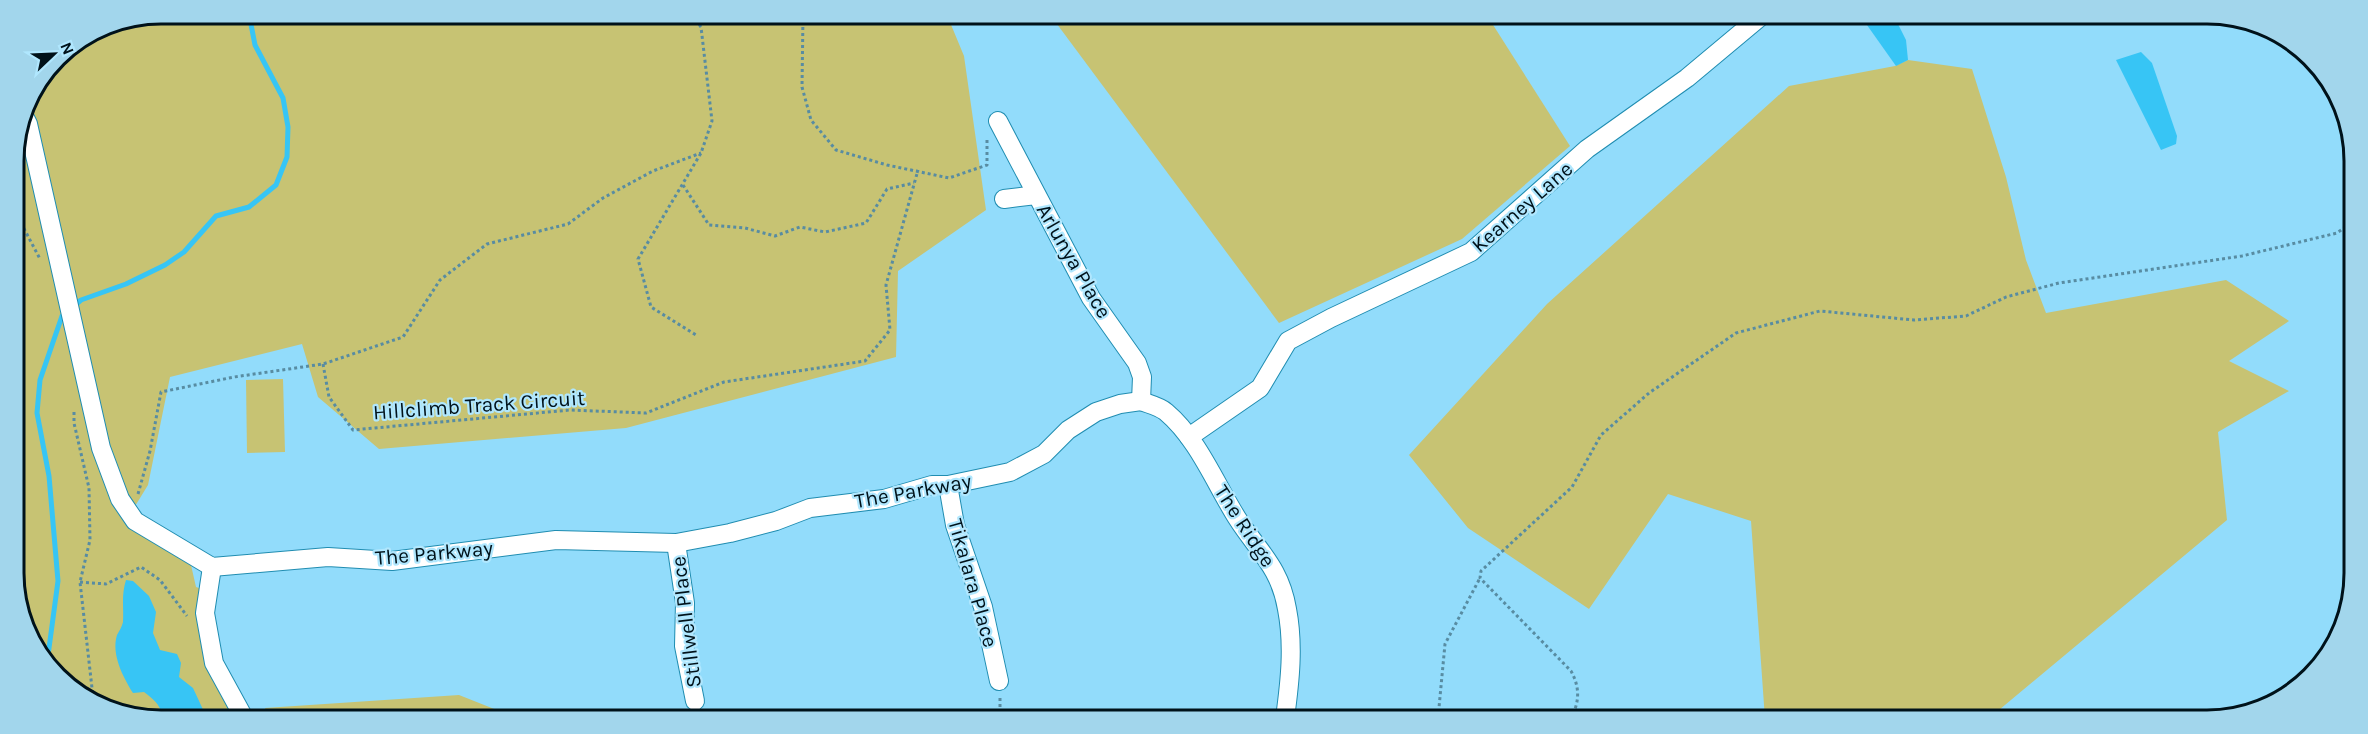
<svg xmlns="http://www.w3.org/2000/svg" width="2368" height="734" viewBox="0 0 2368 734" font-family="Karla,sans-serif">
  <style>
    .green { fill: #c7c373 }
    .water { fill: #37c5f5 }
    .lines { fill: none; stroke-linecap: round; stroke-linejoin: round }
    .stream { stroke: #37c5f5; stroke-width: 5 }
    .minor-casing { stroke: #208db1; stroke-width: 20 }
    .path { stroke: #588ca2; stroke-width: 3; stroke-dasharray: 3 3; stroke-linecap: butt }
    .minor { stroke: #fff; stroke-width: 18 }
    .labels { text-anchor: middle; stroke-width: 4.5; stroke-linejoin: round; paint-order: stroke }
    .street-label { font-size: 21px; fill: #00121a; stroke: #b0e7fe }
    .rim { fill: none; stroke: #00121a; stroke-width: 3 }
  </style>
  <rect width="100%" height="100%" fill="#92dcfb"/>
  <g class="green">
    <polygon points="161,14 947,15 964,56 986,210 898,271 896,357 626,428 379,449 318,397 302,344 170,377 148,485 129,516 191,565 196,587 199,588 241,716 123,715 50,670 16,601 14,152 25,104 57,57 105,25"/>
    <polygon points="1051,16 1488,17 1570,146 1462,239 1279,323"/>
    <polygon points="1908,60 1972,69 2006,177 2026,260 2046,313 2226,280 2289,321 2229,361 2289,391 2218,432 2227,520 1987,720 1765,719 1751,521 1668,494 1589,609 1468,528 1409,455 1547,304 1789,86 1895,66"/>
    <polygon points="283,379 285,452 247,453 246,380"/>
    <polygon points="459,695 512,716 268,716 265,708"/>
  </g>
  <g class="water">
    <polygon points="1862,18 1895,18 1906,40 1908,60 1896,66"/>
    <polygon points="2141,52 2152,63 2177,136 2176,144 2161,150 2116,60"/>
    <path d="M126,580L133,581L149,596L156,612L153,633L160,650L177,654L181,663L179,677L193,688L206,716L162,715C160,704 153,699 144,692L133,693C123,677 111,654 117,635C119,631 122,627 123,622C124,607 121,596 126,580Z"/>
  </g>
  <g class="lines">
    <g class="stream">
      <polyline points="73,307 81,300 126,284 165,265 184,252 216,216 249,207 276,185 287,157 288,127 283,98 255,45 249,14"/>
      <polyline points="47,663 58,581 49,476 37,413 40,380 62,316 66,313"/>
    </g>
    <g class="minor-casing">
      <g id="minor">
        <polyline points="23,114 28,124 101,448 120,499 135,521 212,567 328,557 392,561 556,540 676,543 730,533 776,521 810,508 884,499 932,485 948,485 1010,472 1044,454 1068,430 1096,412 1120,404 1141,401"/>
        <polyline points="998,121 1091,298 1137,363 1142,377 1141,401"/>
        <polyline points="1004,199 1036,195"/>
        <path d="M1141,401C1148,404 1159,406 1166,412C1198,439 1215,483 1237,518C1258,551 1280,567 1287,609C1294,645 1290,681 1285,718"/>
        <polyline points="1189,437 1260,388 1288,341 1331,318 1471,252 1587,149 1687,78 1760,17"/>
        <polyline points="948,485 955,525 983,607 999,681"/>
        <polyline points="676,543 685,603 684,646 695,701"/>
        <polyline points="212,567 205,613 214,663 243,716"/>
      </g>
    </g>
    <g class="path">
      <polyline points="692,15 701,27 712,121 701,153 638,259 651,307 696,335"/>
      <polyline points="803,15 802,87 811,120 836,150 887,165 949,178 987,165 987,139"/>
      <polyline points="683,185 709,225 745,228 775,236 800,227 825,232 866,223 887,189 914,183"/>
      <polyline points="14,200 20,221 40,259"/>
      <polyline points="323,364 329,397 353,430 570,410 646,413 724,382 865,361 890,330 886,285 918,170"/>
      <polyline points="74,412 74,423 89,488 90,540 80,582 93,697"/>
      <polyline points="138,494 150,451 161,392 234,377 323,364 403,337 440,280 487,244 568,224 603,198 653,171 701,153"/>
      <polyline points="80,582 106,584 141,567 160,580 187,616"/>
      <polyline points="1000,698 1000,717"/>
      <polyline points="1438,718 1445,644 1480,578"/>
      <path d="M1570,719C1580,703 1580,687 1571,671L1480,578L1481,571L1572,487L1601,435L1649,393L1736,333L1820,311L1914,320L1966,316L2006,297L2059,283L2242,256L2337,233L2351,223"/>
    </g>
    <use href="#minor" class="minor"/>
  </g>
  <g class="labels">
    <g class="street-label">
      <text transform="translate(1522 207) rotate(-41)" y="7">Kearney Lane</text>
      <text transform="translate(1074 261) rotate(60)" y="7">Arlunya Place</text>
      <text transform="translate(479 405) rotate(-4)" y="7">Hillclimb Track Circuit</text>
      <text transform="translate(913 491) rotate(-10)" y="7">The Parkway</text>
      <text transform="translate(1245 526) rotate(57)" y="7">The Ridge</text>
      <text transform="translate(434 553) rotate(-5)" y="7">The Parkway</text>
      <text transform="translate(973 583) rotate(74)" y="7">Tikalara Place</text>
      <text transform="translate(686 622) rotate(-97)" y="7">Stillwell Place</text>
    </g>
  </g>
  <path d="M0 0H2368V734H0ZM161 24H2207A137 137 0 0 1 2344 161V573A137 137 0 0 1 2207 710H161A137 137 0 0 1 24 573V161A137 137 0 0 1 161 24Z" fill="#a2d6ec" fill-rule="evenodd"/>
  <path class="rim" d="M161 24H2207A137 137 0 0 1 2344 161V573A137 137 0 0 1 2207 710H161A137 137 0 0 1 24 573V161A137 137 0 0 1 161 24Z"/>
  <g transform="translate(54 54) rotate(67)" stroke="#b0e7fe" stroke-width="4.5" paint-order="stroke">
  <path d="M0-4.5L10 22L0 15L-10 22Z" fill="#00121a"/>
  <text y="-9" font-size="16" font-weight="bold" text-anchor="middle" fill="#00121a">N</text>
  </g>
</svg>
